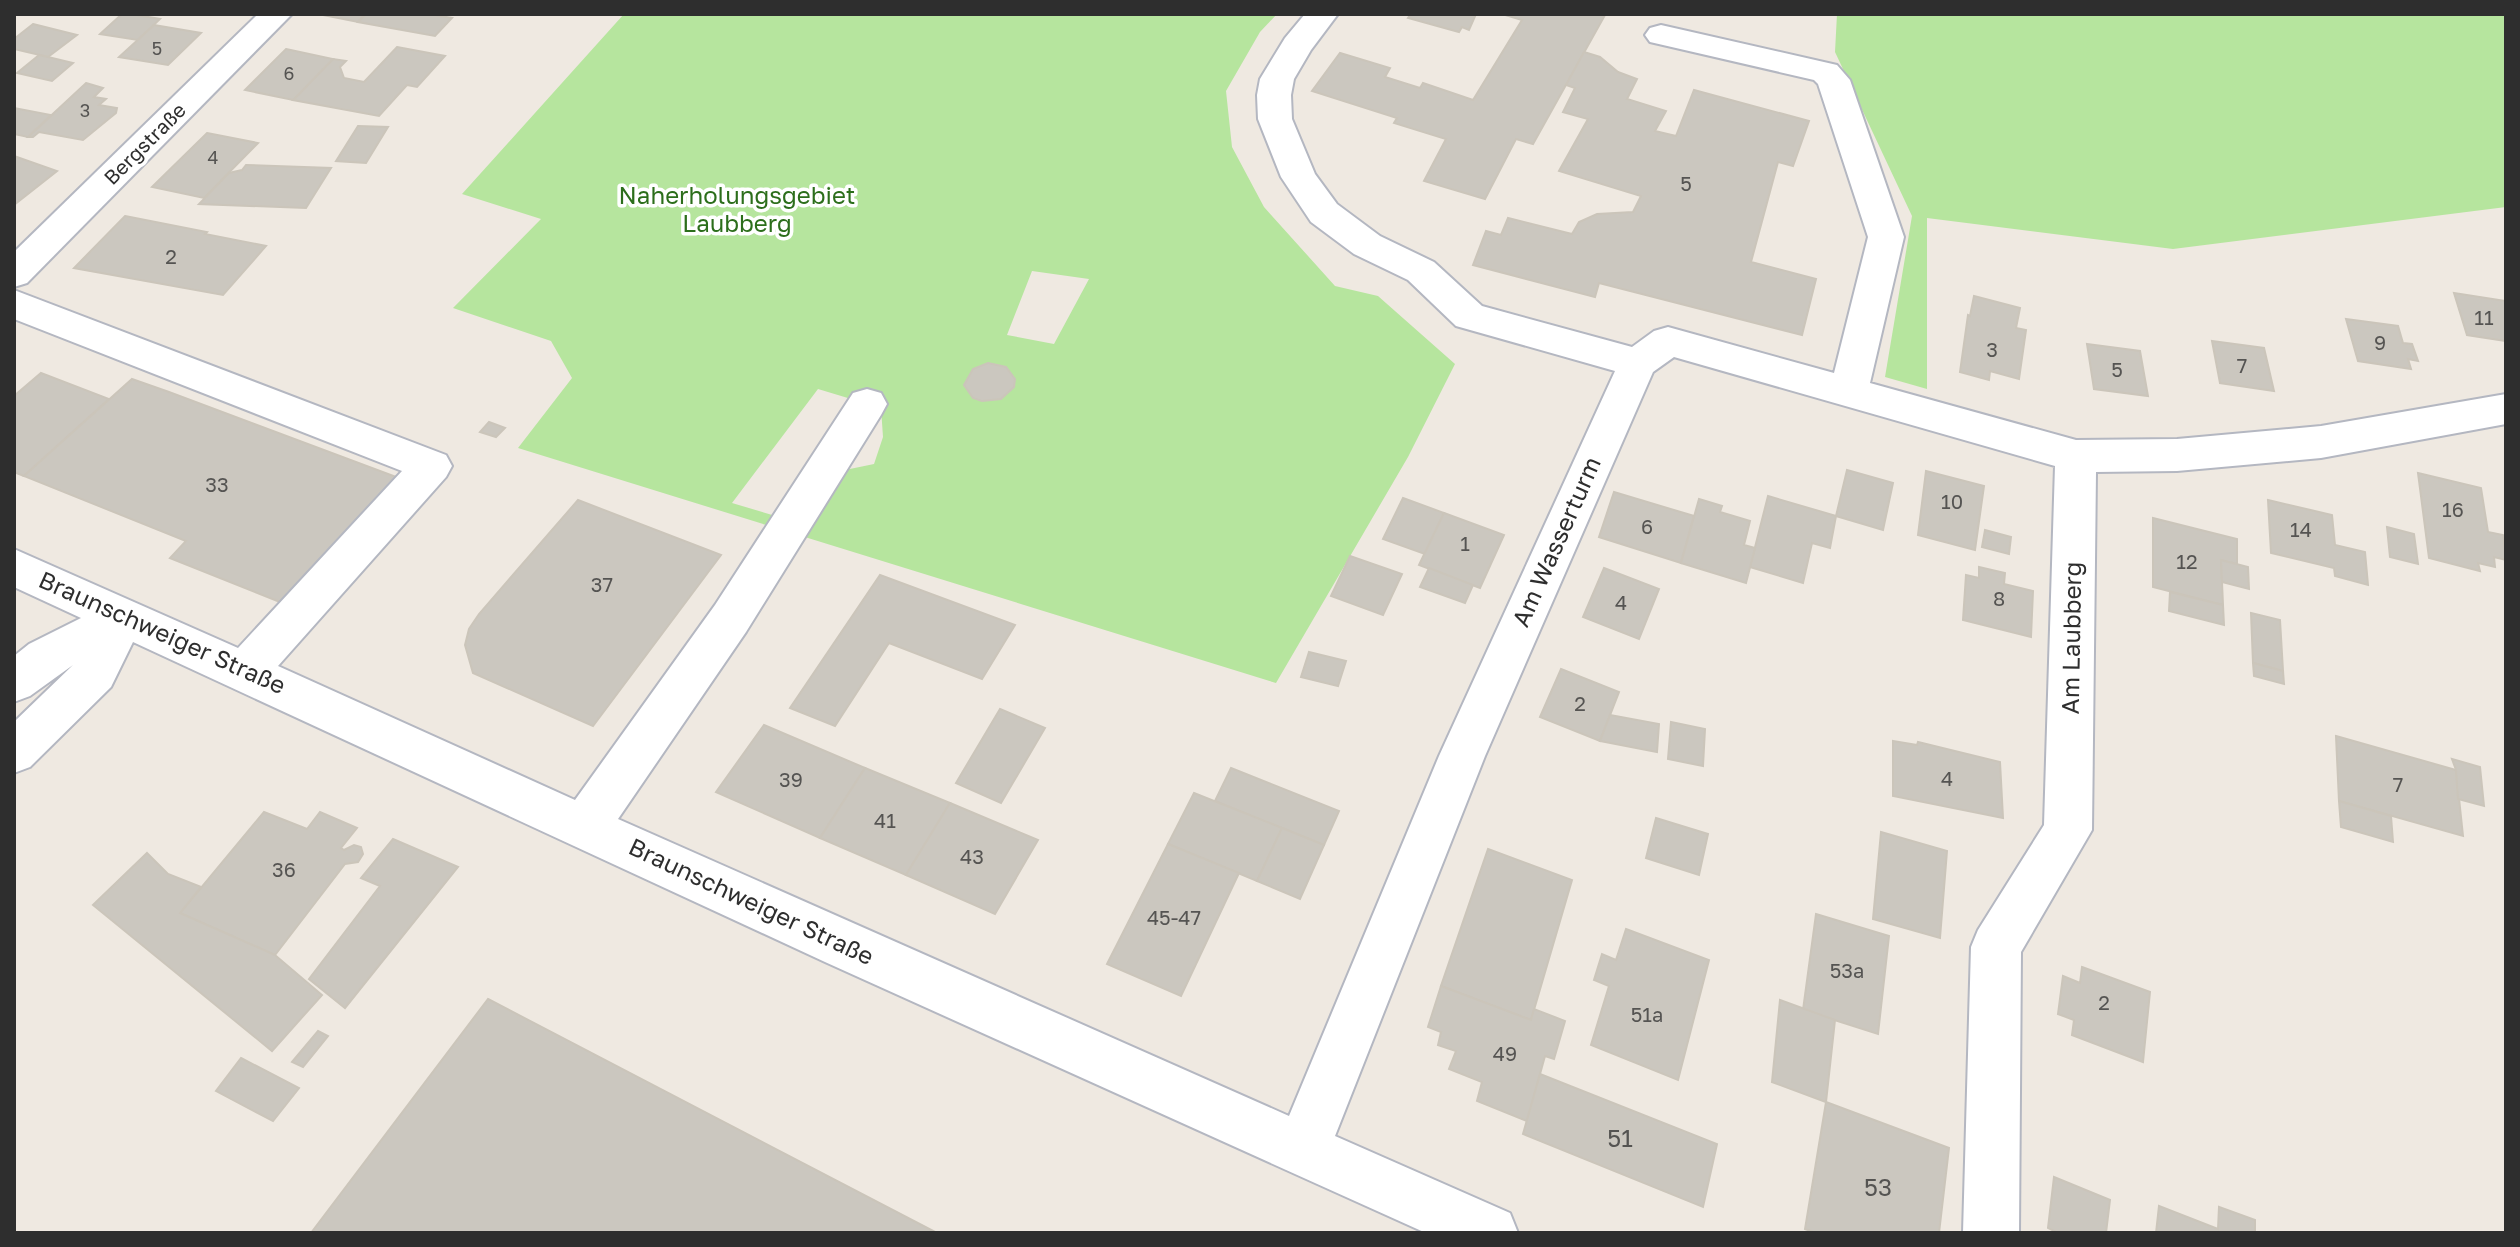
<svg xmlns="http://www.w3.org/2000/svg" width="2520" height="1247" font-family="'Golos Text',sans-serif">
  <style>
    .green { fill: #b6e59e; fill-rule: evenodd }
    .building { fill: #cbc7bf; stroke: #cbc5ba; stroke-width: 2 }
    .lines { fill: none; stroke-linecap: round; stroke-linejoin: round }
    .minor-casing { stroke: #b4b7c1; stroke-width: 4 }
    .minor { fill: #fff; fill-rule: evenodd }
    .labels { text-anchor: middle; stroke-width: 7; stroke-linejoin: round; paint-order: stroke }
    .far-number-label { font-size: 18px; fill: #555452 }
    .far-street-label { font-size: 20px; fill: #2e2e2e; stroke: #fff }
    .number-label { font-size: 20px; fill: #555452 }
    .park-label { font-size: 24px; fill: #2c6e1b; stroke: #fff }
    .street-label { font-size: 24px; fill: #2e2e2e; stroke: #fff }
    .near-number-label { font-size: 24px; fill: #555452 }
  </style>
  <rect width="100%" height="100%" fill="#efe9e1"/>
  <g class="green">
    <path d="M624,14H1277L1260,32L1226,91L1232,147L1264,207L1335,286L1378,296L1455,364L1408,457L1276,683L518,448L572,378L551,341L453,308L541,219L462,194ZM1032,271L1089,279L1054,344L1007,335ZM818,389L881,408L883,437L874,464L845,470L813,527L732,503Z"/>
    <polygon points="1837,14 2506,14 2506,207 2173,249 1927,218 1927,389 1885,377 1912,216 1835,52"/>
  </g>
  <g class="building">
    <polygon points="122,14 131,14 160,19 138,40 100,34"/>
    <polygon points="318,14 366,14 358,22"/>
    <polygon points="366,14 429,14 452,18 435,36 358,22"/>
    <polygon points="1411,14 1476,14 1469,30 1462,27 1459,32 1408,18"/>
    <polygon points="1502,14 1605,15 1533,144 1516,139 1485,199 1424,181 1446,139 1394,123 1397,118 1312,91 1340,53 1390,68 1385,77 1420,88 1423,83 1473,100 1522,20"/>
    <polygon points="33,24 77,35 48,57 14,49 14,39"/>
    <polygon points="154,25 201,33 168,65 119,57"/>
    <polygon points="397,47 445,56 417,87 407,85 379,116 293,100 333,59 346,61 340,67 344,78 364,82"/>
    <polygon points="286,49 333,59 293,100 245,90"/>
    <polygon points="1584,52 1600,57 1618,72 1637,79 1627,99 1666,111 1655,131 1676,136 1694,90 1809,121 1793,166 1778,162 1751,262 1816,279 1802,335 1599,283 1595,297 1473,265 1486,231 1501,235 1508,218 1572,234 1579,222 1597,214 1633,212 1641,196 1559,171 1588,119 1563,112 1575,88 1566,85"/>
    <polygon points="39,55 48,57 73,63 52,81 17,73"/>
    <polygon points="86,83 103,88 94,97 106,99 99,105 117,108 116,113 83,140 39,132 33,137 28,137"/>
    <polygon points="14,108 51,115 28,137 14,134"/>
    <polygon points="358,126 388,127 366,163 336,161"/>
    <polygon points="207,133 258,143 204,198 152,187"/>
    <polygon points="14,156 57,171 14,205"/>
    <polygon points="246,165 331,168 306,208 199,204 229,173 242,170"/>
    <polygon points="125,216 207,232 205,234 266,246 223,295 74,268"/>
    <polygon points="2454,293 2506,301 2506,341 2467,335"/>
    <polygon points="1974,296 2020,308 2016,328 2026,330 2019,379 1990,371 1989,380 1960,372 1968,315 1970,316"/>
    <polygon points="2346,319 2398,326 2403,343 2412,344 2418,361 2408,359 2411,369 2358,361"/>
    <polygon points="2212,341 2264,348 2274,391 2220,383"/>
    <polygon points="2087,344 2140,351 2148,396 2094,389"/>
    <polygon points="988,363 1006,367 1015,379 1014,387 1001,399 982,401 973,398 964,385 973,369"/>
    <polygon points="41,373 109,399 24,476 14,472 14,396"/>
    <polygon points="132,379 169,392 396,477 280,602 170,558 186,541 24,476"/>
    <polygon points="489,422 505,428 496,437 480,432"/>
    <polygon points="1847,470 1893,483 1883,530 1836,516"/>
    <polygon points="1926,471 1984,486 1975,550 1918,535"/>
    <polygon points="2418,473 2481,488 2488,532 2503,535 2506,560 2494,557 2495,567 2478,563 2480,571 2429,558"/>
    <polygon points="1614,492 1694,516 1681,563 1599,537"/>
    <polygon points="1768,496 1836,516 1830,548 1812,543 1803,583 1750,567"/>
    <polygon points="1403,498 1444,513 1425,554 1383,539"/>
    <polygon points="1699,499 1722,506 1720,512 1750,521 1744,545 1755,548 1746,583 1681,563"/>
    <polygon points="578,500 721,555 593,726 473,673 465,645 469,629 479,614"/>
    <polygon points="2268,500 2332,515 2335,545 2365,552 2368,585 2335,576 2334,568 2271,553"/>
    <polygon points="1444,513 1504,535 1480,588 1419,565"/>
    <polygon points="2153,518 2237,539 2237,564 2221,560 2223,605 2153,587"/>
    <polygon points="2387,527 2414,534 2418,564 2390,557"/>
    <polygon points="1985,530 2011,537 2009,554 1982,547"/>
    <polygon points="1350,556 1402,574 1383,615 1331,596"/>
    <polygon points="2221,560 2248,567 2249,589 2222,582"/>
    <polygon points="1979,567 2005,573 2004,584 2033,591 2031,637 1963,620 1966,575 1979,578"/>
    <polygon points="1429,568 1473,585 1465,603 1420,587"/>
    <polygon points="1604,568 1659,589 1639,639 1583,617"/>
    <polygon points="880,575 1015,625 982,679 889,643 835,726 790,708"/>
    <polygon points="2170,592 2223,605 2224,625 2169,611"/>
    <polygon points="2251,613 2280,620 2283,671 2253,663"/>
    <polygon points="1309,652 1346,661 1338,686 1301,677"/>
    <polygon points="2253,663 2283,671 2284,684 2254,676"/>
    <polygon points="1561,669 1619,692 1600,741 1540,717"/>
    <polygon points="1000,709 1045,728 1001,803 956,783"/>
    <polygon points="1610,715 1659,724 1657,752 1600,741"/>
    <polygon points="1671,722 1705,729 1703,766 1668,759"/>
    <polygon points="764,725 865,768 820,838 716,792"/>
    <polygon points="2336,736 2456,770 2463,836 2339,801"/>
    <polygon points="1893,741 1917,745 1918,742 2000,762 2003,818 1893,796"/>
    <polygon points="2452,759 2480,767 2484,806 2458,799 2456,770"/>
    <polygon points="865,768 950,803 906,875 820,838"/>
    <polygon points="1231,768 1339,811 1324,845 1215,801"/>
    <polygon points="1194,793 1282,828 1257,881 1168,844"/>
    <polygon points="2339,801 2391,816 2393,842 2341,827"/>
    <polygon points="950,803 1038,840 995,914 906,875"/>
    <polygon points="264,812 307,829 320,812 357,828 341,848 344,850 354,845 361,847 363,854 358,862 345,864 275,955 180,913"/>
    <polygon points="1656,818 1708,834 1699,875 1646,858"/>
    <polygon points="1282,828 1324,845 1300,899 1257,881"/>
    <polygon points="1881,832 1947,851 1940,938 1873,919"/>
    <polygon points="393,839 458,867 345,1008 309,979 380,886 361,878"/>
    <polygon points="1168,844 1239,873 1181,996 1107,964"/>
    <polygon points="1488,849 1572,880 1531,1020 1441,986"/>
    <polygon points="147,853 168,874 201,887 180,913 275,955 322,995 272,1051 93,905"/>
    <polygon points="1816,914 1889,936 1878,1034 1803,1010"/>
    <polygon points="1626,929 1709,960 1678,1080 1591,1045 1609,986 1594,980 1602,954 1616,960"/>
    <polygon points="2082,967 2150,992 2143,1062 2072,1035 2074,1020 2058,1014 2063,976 2080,983"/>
    <polygon points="1441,986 1531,1020 1534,1009 1565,1021 1554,1059 1545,1056 1527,1121 1477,1101 1482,1082 1449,1069 1456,1051 1438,1045 1441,1032 1428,1027"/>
    <polygon points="488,999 937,1233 311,1233"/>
    <polygon points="1780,1000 1835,1020 1826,1102 1772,1082"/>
    <polygon points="318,1031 328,1036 303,1067 292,1062"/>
    <polygon points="241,1058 299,1088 273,1121 216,1091"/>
    <polygon points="1540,1074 1717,1144 1703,1207 1523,1134"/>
    <polygon points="1826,1102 1949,1148 1939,1233 1816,1233 1805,1229"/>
    <polygon points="2054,1177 2110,1200 2106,1233 2058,1233 2048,1228"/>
    <polygon points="2159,1206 2218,1229 2219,1207 2255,1220 2255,1233 2156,1233"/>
  </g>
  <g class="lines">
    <g class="minor-casing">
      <g id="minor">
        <polygon points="258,14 292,14 27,283 14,287 14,252"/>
        <polygon points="1305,14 1338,14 1311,50 1294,79 1291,95 1292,119 1315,174 1337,204 1380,236 1434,262 1482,306 1632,347 1654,331 1668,327 1834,373 1868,237 1818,84 1814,80 1650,42 1645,35 1650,28 1661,25 1837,65 1850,80 1904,237 1870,383 2076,440 2177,439 2321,426 2506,394 2506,424 2321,458 2177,471 2096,472 2092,830 2021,952 2019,1233 1963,1233 1971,947 1978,930 2044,825 2055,466 1674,357 1653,372 1485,756 1335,1136 1510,1213 1518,1233 1426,1233 825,962 133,642 111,687 30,767 14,773 14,722 73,665 30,696 14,702 14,656 29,644 81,618 14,587 14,549 238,648 402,471 14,319 14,290 446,455 452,466 446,477 278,666 575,800 715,605 853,393 867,389 881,393 887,404 881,415 746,632 618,819 1289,1116 1439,756 1615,371 1456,326 1408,280 1354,254 1311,222 1281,177 1258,119 1257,95 1260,79 1285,38"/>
      </g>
    </g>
    <use href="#minor" class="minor"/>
  </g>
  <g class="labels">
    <g class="far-number-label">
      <text x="157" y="55">5</text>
      <text x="289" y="80">6</text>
      <text x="85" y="117">3</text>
      <text x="213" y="164">4</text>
    </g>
    <g class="far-street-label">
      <text transform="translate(145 144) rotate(-45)" y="7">Bergstraße</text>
    </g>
    <g class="number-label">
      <text x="1686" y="191">5</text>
      <text x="171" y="264">2</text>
      <text x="2484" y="325">11</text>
      <text x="2380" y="350">9</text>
      <text x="1992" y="357">3</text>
      <text x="2242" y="373">7</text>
      <text x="2117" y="377">5</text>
      <text x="217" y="492">33</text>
      <text x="1952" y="509">10</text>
      <text x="2453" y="517">16</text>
      <text x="1647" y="534">6</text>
      <text x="2301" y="537">14</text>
      <text x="1465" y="551">1</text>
      <text x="2187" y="569">12</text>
      <text x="602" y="592">37</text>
      <text x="1999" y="606">8</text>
      <text x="1621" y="610">4</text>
      <text x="1580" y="711">2</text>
      <text x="1947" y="786">4</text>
      <text x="791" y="787">39</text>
      <text x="2398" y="792">7</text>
      <text x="885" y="828">41</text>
      <text x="972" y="864">43</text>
      <text x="284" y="877">36</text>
      <text x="1174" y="925">45-47</text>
      <text x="1847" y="978">53a</text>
      <text x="2104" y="1010">2</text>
      <text x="1647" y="1022">51a</text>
      <text x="1505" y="1061">49</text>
    </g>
    <g class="park-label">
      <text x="737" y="204">Naherholungsgebiet<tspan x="737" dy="28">Laubberg</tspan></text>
    </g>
    <g class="street-label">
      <text transform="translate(1557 542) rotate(-66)" y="8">Am Wasserturm</text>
      <text transform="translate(162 633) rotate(24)" y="8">Braunschweiger Straße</text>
      <text transform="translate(2072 638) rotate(-89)" y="8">Am Laubberg</text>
      <text transform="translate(751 902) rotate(25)" y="8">Braunschweiger Straße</text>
    </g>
    <g class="near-number-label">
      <text x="1620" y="1147">51</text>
      <text x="1878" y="1196">53</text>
    </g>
  </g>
  <rect width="2520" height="1247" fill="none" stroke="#2e2e2e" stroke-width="32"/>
</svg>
